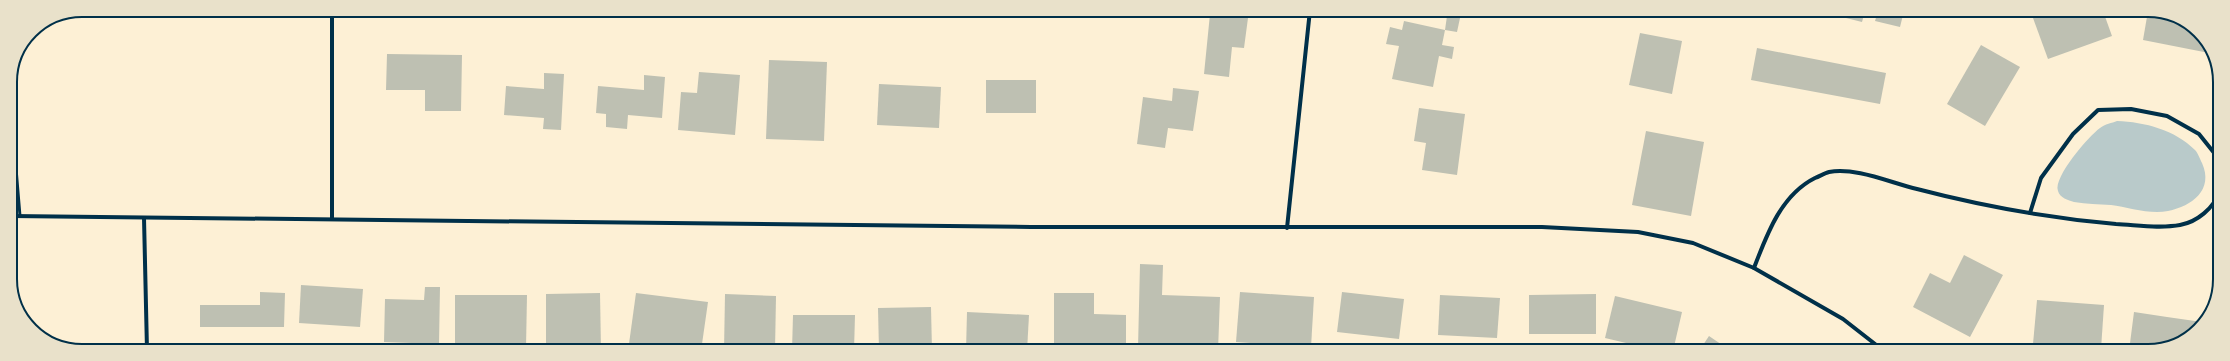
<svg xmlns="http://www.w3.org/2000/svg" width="2230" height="361" font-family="'Archivo Narrow',sans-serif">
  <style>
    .green { fill: #b9caca }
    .building { fill: #bec0b2 }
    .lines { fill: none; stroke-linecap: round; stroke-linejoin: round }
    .service { stroke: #003049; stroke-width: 3 }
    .minor { stroke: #003049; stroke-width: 4 }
    .rim { fill: none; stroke: #003049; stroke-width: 2 }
  </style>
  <rect width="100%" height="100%" fill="#fdf0d5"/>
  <path class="green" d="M2117,121C2145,122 2175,130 2195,150C2198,153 2200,159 2202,163C2214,190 2192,206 2168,211C2150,215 2128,207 2111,205C2098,204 2087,204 2074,202C2068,200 2060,198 2058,191C2053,177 2089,136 2100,128C2105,124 2112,123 2117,121Z"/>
  <g class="building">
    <polygon points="82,10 109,10 108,18 76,15 77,11"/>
    <polygon points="240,10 284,10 284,16 239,14"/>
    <polygon points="1814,10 1865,11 1862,22"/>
    <polygon points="1878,11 1904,11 1900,27 1875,21"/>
    <polygon points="2052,11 2103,11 2112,36 2048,59 2033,18"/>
    <polygon points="2148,11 2157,11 2196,28 2209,53 2143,40"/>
    <polygon points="1210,14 1248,18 1244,48 1232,47 1229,77 1204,74"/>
    <polygon points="1447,16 1460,18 1457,32 1445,30"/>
    <polygon points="1404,21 1445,30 1442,45 1454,47 1452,59 1439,56 1433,87 1392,79 1399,46 1386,44 1390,27 1402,30"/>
    <polygon points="1640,33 1682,41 1672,94 1629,85"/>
    <polygon points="1981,45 2020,67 1985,126 1947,104"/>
    <polygon points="1757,48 1886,73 1880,104 1751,80"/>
    <polygon points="387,54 462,55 461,111 425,111 425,90 386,90"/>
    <polygon points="769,60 827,62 824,141 766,139"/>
    <polygon points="699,72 740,75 735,135 678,130 681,92 697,93"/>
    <polygon points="544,73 564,74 561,130 543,129 544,118 504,115 506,86 544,89"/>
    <polygon points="644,75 665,77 662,118 628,115 627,129 606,127 606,114 596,113 598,86 644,90"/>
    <rect x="986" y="80" width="50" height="33"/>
    <polygon points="879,84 941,87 939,128 877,125"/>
    <polygon points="1173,88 1199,91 1193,131 1168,128 1165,148 1137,144 1143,97 1172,101"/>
    <polygon points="1419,108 1465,114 1457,175 1422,170 1426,143 1414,141"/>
    <polygon points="1646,131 1704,142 1691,216 1632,205"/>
    <polygon points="1964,255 2003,275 1970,337 1913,307 1930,273 1950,283"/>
    <polygon points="1140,264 1163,265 1162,295 1220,297 1218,351 1138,348"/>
    <polygon points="301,285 363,289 360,327 299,323"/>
    <polygon points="425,287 440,287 439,344 384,342 385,299 424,300"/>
    <polygon points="260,292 285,293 284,327 200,327 200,305 260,305"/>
    <polygon points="1240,292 1314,297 1311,347 1236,342"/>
    <polygon points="1342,292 1404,299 1399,339 1337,332"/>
    <polygon points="600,293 601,351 546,351 546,294"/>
    <polygon points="636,293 708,302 701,351 628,351"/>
    <polygon points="1054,293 1094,293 1094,314 1126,315 1126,351 1054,351"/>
    <polygon points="725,294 776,296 775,351 724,351"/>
    <polygon points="1596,294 1596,334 1529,334 1529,295"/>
    <polygon points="455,295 527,295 526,348 455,347"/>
    <polygon points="1440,295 1500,298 1497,338 1438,335"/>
    <polygon points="1615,296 1682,312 1673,351 1660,351 1605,338"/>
    <polygon points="2037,300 2104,305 2101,349 2033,344"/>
    <polygon points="931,307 932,351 879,351 878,308"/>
    <polygon points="967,312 1029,315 1027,351 966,351"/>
    <polygon points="2134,312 2167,317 2202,322 2196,333 2148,351 2129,351"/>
    <polygon points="793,315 855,315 854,351 792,351"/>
    <polygon points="1709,336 1731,351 1699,351"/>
  </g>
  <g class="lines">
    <polyline class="service" points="10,96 20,216"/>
    <g class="minor">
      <polyline points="2030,213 2041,178 2073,134 2098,110 2131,109 2167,116 2199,134 2219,159"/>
      <polyline points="11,216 1031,227 1542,227 1638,232 1693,243 1754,268 1843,319 1884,351"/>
      <polyline points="144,218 147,350"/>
      <polyline points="332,218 332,10"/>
      <polyline points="1287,228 1310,10"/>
      <path d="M1754,268C1767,234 1781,195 1815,178C1820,176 1825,173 1829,172C1856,167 1891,183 1917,189C1982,206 2049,218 2116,224C2137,225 2159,229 2180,225C2197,222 2214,208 2219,192"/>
    </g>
  </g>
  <path d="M0 0H2230V361H0ZM82 17H2148A65 65 0 0 1 2213 82V279A65 65 0 0 1 2148 344H82A65 65 0 0 1 17 279V82A65 65 0 0 1 82 17Z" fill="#e9e1ca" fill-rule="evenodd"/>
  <path class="rim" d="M82 17H2148A65 65 0 0 1 2213 82V279A65 65 0 0 1 2148 344H82A65 65 0 0 1 17 279V82A65 65 0 0 1 82 17Z"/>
</svg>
